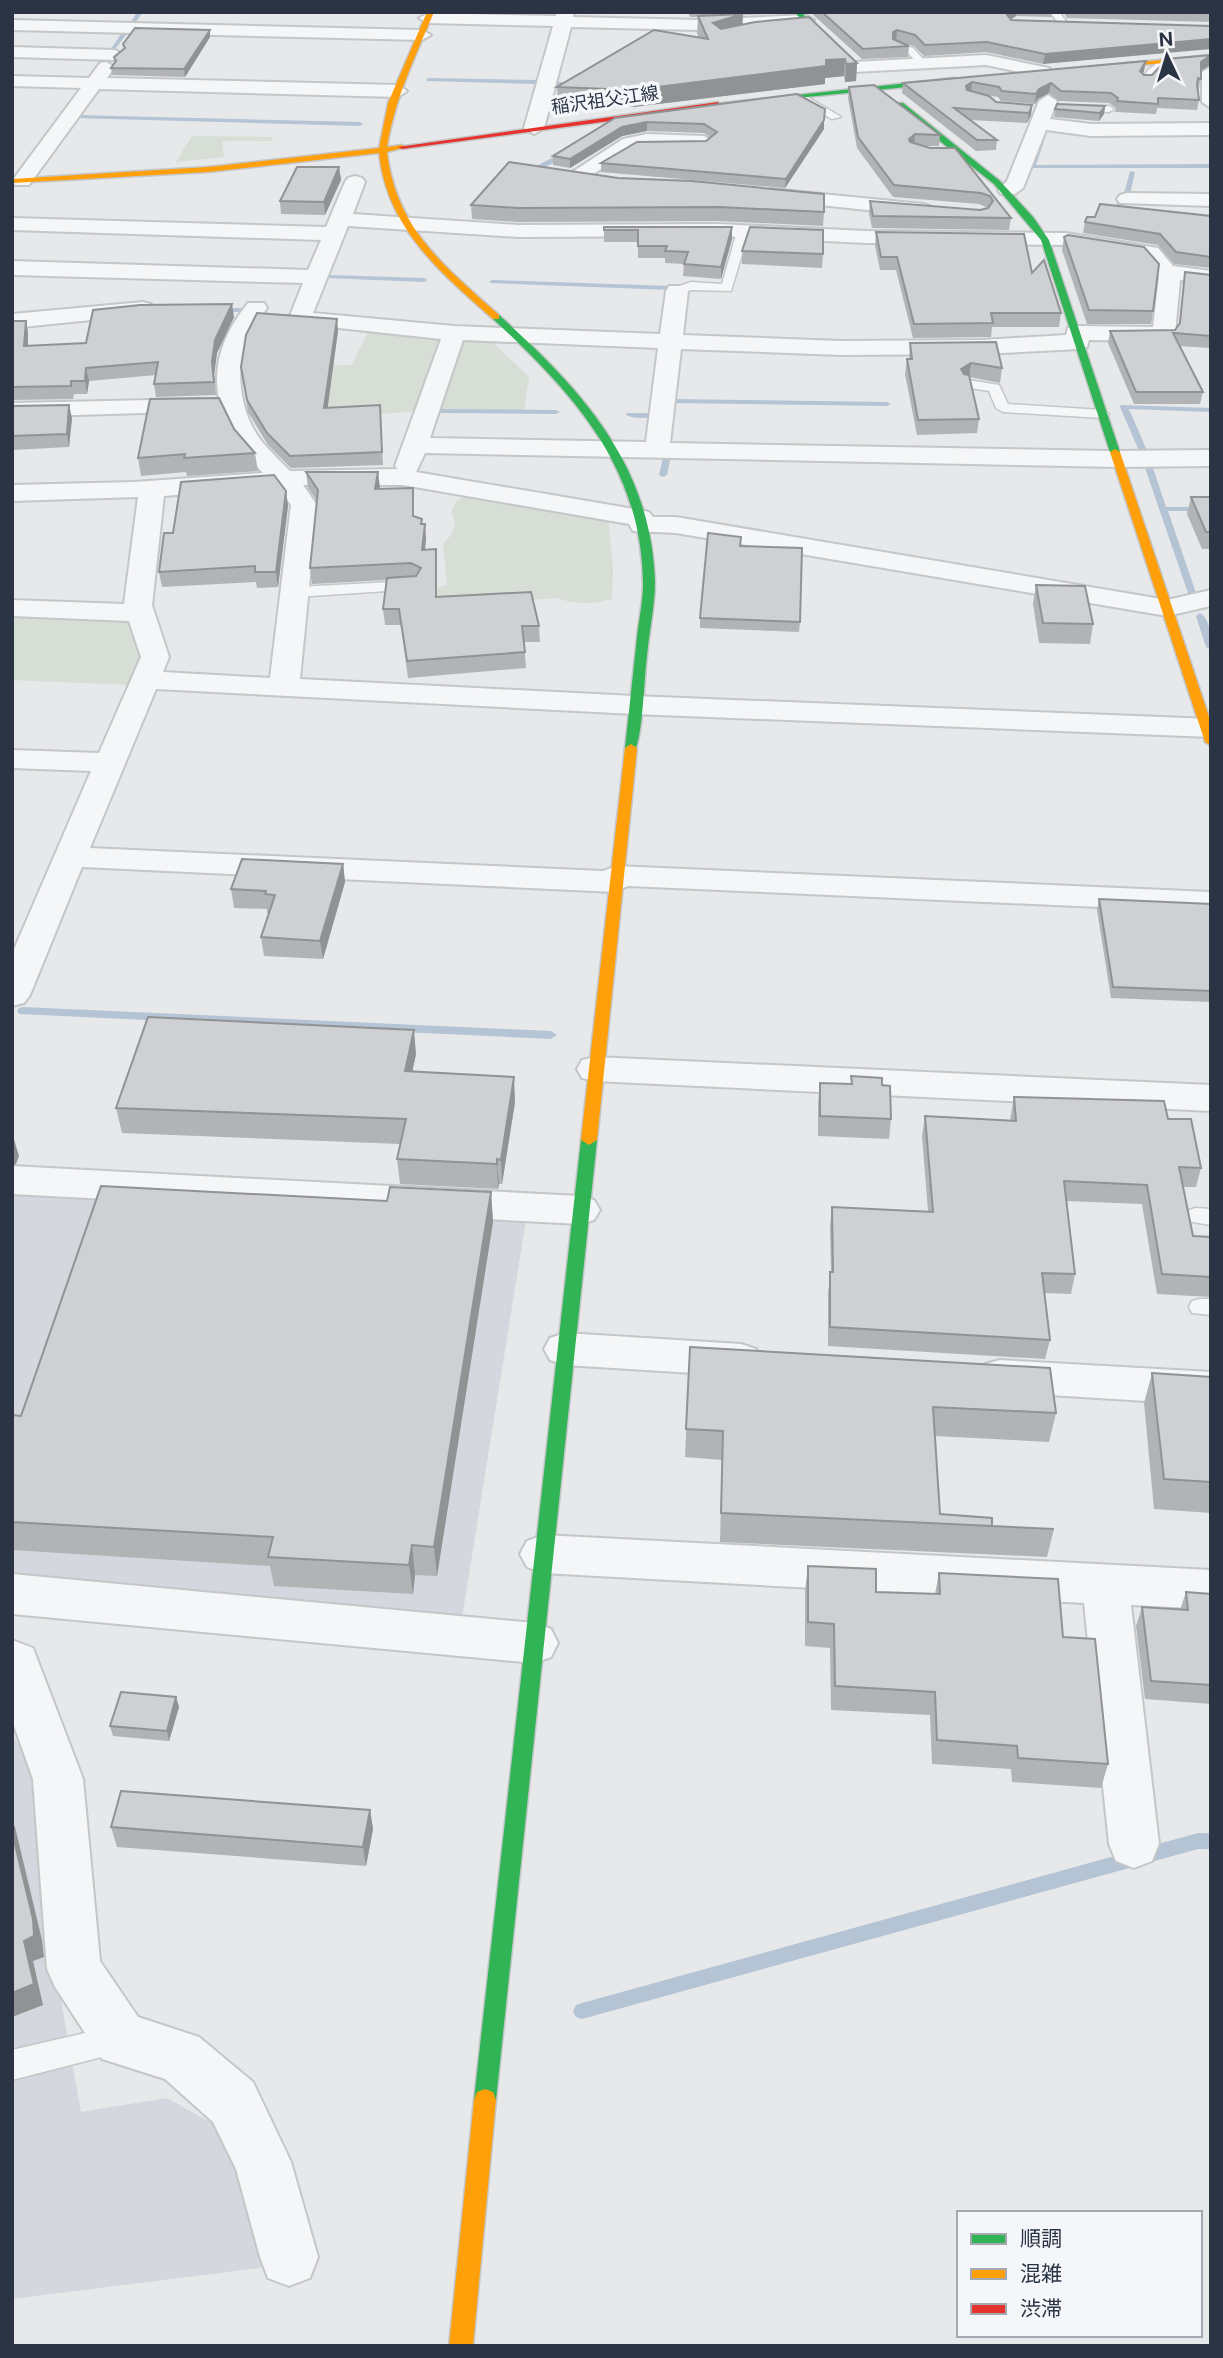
<svg xmlns="http://www.w3.org/2000/svg" width="1223" height="2358" font-family="'Public Sans','Noto Sans JP',sans-serif">
  <style>
    .built { fill: #d4d7dd }
    .green { fill: #d6ded6 }
    .lines { fill: none; stroke-linecap: round; stroke-linejoin: round }
    .stream { fill: #b4c4d5; fill-rule: evenodd }
    .lane-casing { stroke: #c4c6c8; stroke-width: 3 }
    .street-casing { stroke: #c4c6c8; stroke-width: 4 }
    .fast-casing { stroke: #c4c6c8; stroke-width: 3 }
    .slow-casing { stroke: #c4c6c8; stroke-width: 3 }
    .jam-casing { stroke: #c4c6c8; stroke-width: 3 }
    .lane { fill: #f5f6f7; fill-rule: evenodd }
    .street { fill: #f5f6f7; fill-rule: evenodd }
    .fast { fill: #30b455; fill-rule: evenodd }
    .slow { fill: #ff9f0a; fill-rule: evenodd }
    .jam { fill: #e5322d; fill-rule: evenodd }
    .wall { fill: #b1b3b5 }
    .shaded-wall { fill: #909294 }
    .building { fill: #ced0d3; stroke: #909294; stroke-width: 2 }
    .labels { text-anchor: middle; stroke-width: 7; stroke-linejoin: round; paint-order: stroke }
    .far-street-label { font-size: 18px; fill: #2b3445; stroke: #f4f6f9 }
  </style>
  <rect width="100%" height="100%" fill="#e6e8ea"/>
  <g class="built">
    <polygon points="12,1190 526,1220 461,1624 12,1585"/>
    <polygon points="12,1734 36,1774 38,1871 81,2112 167,2098 210,2122 229,2143 267,2267 12,2299"/>
  </g>
  <g class="green">
    <polygon points="192,136 273,137 272,141 222,141 224,157 176,162"/>
    <polygon points="369,330 443,339 420,411 300,420 308,366 352,365"/>
    <polygon points="460,336 486,336 529,377 524,411 435,409"/>
    <path d="M465,495L608,518L613,567L612,599C593,604 577,605 557,598L434,607L433,589L447,585L443,544C453,533 459,527 451,512L456,502Z"/>
    <polygon points="12,611 125,616 142,660 132,685 12,680"/>
  </g>
  <g class="lines">
    <g class="stream">
      <polygon points="137,12 143,12 132,27 128,27"/>
      <polygon points="124,30 129,31 112,53 108,53"/>
      <polygon points="428,78 536,80 539,82 536,84 426,81"/>
      <polygon points="552,81 581,84 584,86 581,88 550,84"/>
      <polygon points="77,115 360,122 363,124 360,126 75,118"/>
      <polygon points="1043,133 1046,135 1036,165 1211,164 1211,168 1031,168 1040,135"/>
      <path d="M563,152L568,153C555,162 537,175 522,171L533,168Z"/>
      <polygon points="1130,171 1135,172 1131,190 1120,206 1133,209 1130,211 1114,209 1125,190"/>
      <polygon points="329,275 424,278 427,280 424,282 327,278 326,277"/>
      <polygon points="492,280 671,286 675,288 671,290 490,283 489,282"/>
      <polygon points="216,308 244,308 248,310 244,312 213,312 213,308"/>
      <polygon points="670,399 887,402 891,404 887,406 673,403 670,403"/>
      <polygon points="1121,405 1211,408 1211,412 1129,409 1148,453 1144,455 1140,453 1120,407"/>
      <polygon points="436,409 556,410 560,412 556,414 439,413 435,411"/>
      <path d="M627,413H652L656,415C649,419 633,419 626,415Z"/>
      <polygon points="664,453 671,455 667,475 663,477 659,475"/>
      <polygon points="1144,460 1151,462 1166,507 1211,507 1211,511 1168,511 1196,593 1195,595 1188,593 1143,462"/>
      <path d="M1200,613C1211,620 1211,637 1211,650L1206,647L1196,616Z"/>
      <polygon points="23,1007 551,1031 557,1035 551,1039 19,1014 17,1011 19,1008"/>
      <polygon points="1198,1833 1211,1833 1211,1849 1198,1849 582,2019 576,2017 573,2011 576,2005 582,2003"/>
    </g>
    <g class="lane-casing">
      <g id="lane">
        <polygon points="1050,12 1059,12 1069,25 1067,27 1061,27"/>
        <polygon points="897,43 913,48 925,61 925,65 919,65 907,52 894,48 894,44"/>
        <polygon points="1163,59 1171,61 1155,74 1150,82 1142,82 1141,80 1148,70"/>
        <polygon points="798,96 806,96 841,117 832,119 798,100"/>
        <polygon points="1072,106 1109,106 1114,109 1109,112 1076,111 1072,110"/>
        <polygon points="743,228 749,231 731,291 692,290 673,294 673,288 691,282 722,284 737,231"/>
        <polygon points="969,380 999,385 1008,404 1102,410 1109,414 1102,418 1003,412 996,408 989,391 964,387 962,384"/>
        <polygon points="412,581 417,583 420,586 417,589 296,597 288,592 296,587"/>
        <polygon points="1195,1208 1211,1209 1211,1225 1187,1221 1184,1216 1187,1211"/>
        <polygon points="1200,1299 1211,1299 1211,1315 1192,1313 1189,1307 1192,1301"/>
        <polygon points="119,2025 129,2030 134,2040 129,2050 12,2080 12,2050"/>
      </g>
    </g>
    <g class="street-casing">
      <g id="street">
        <polygon points="557,12 574,12 573,17 699,20 805,15 814,20 805,25 699,30 571,27 544,128 534,134 524,128 553,26 428,23 419,18 428,13 556,16"/>
        <polygon points="12,20 422,30 431,35 422,40 12,30"/>
        <polygon points="12,47 115,50 124,55 115,60 12,57"/>
        <polygon points="986,55 1049,68 1052,72 1043,77 986,65 854,72 845,67 854,62"/>
        <polygon points="106,62 115,67 107,78 398,85 407,91 398,97 99,89 29,185 15,185 12,181 81,88 12,86 12,76 89,78 100,63"/>
        <polygon points="1211,67 1211,108 1202,102 1202,72"/>
        <polygon points="1048,95 1057,101 1050,119 1091,124 1211,123 1211,135 1091,136 1046,130 1023,188 1015,194 1001,194 998,190 1007,181 1039,101"/>
        <polygon points="647,134 704,136 714,142 704,148 636,148 580,182 566,182 563,178 623,139"/>
        <path d="M355,176L362,178L365,182L353,214L518,225L718,224L866,231L1066,233L1158,248L1173,266L1211,271V285L1180,280L1175,334L1172,339L1164,341L1089,340L1087,347L1079,349L982,354L841,355L681,349L670,443L1110,451L1211,450V466L1118,467L425,453L416,472L640,510L649,512L653,517H676L1167,600L1211,590V606L1167,616L676,533L633,531L629,524L403,485H303L317,505L300,679L634,696L1211,719V737L634,714L156,689L90,848L603,871L616,866L1211,892V912L628,886L615,892L82,867L30,995L24,1003L12,1006V954L91,771L12,768V750L99,753L141,657L129,621L12,616V600L124,604L138,497L12,501V485L134,482L263,473C211,420 199,363 248,303H264L267,308C261,317 253,325 249,335C233,369 240,415 263,443C272,453 281,462 290,471L398,469L395,466L441,339L292,323L289,318L303,283L12,275V261L308,270L321,240L12,230V218L326,227L345,182L348,178ZM348,226L518,237L718,236L866,243L1066,245L1143,258L1159,276L1153,327L1076,326L1068,328L1066,335L982,340L841,341L683,335L688,291L685,286H669L666,291L660,334L454,326L313,313ZM463,340L658,348L646,442L430,438ZM277,487L291,505L270,678L163,672L169,657L152,605L164,496Z"/>
        <polygon points="771,189 923,204 930,206 933,210 930,214 923,216 764,199 761,195 764,191"/>
        <polygon points="1127,193 1211,194 1211,206 1120,203 1117,199 1120,195"/>
        <polygon points="143,302 151,304 154,309 151,314 12,328 12,314"/>
        <polygon points="199,399 208,401 211,406 208,411 12,417 12,403"/>
        <polygon points="595,1057 1211,1085 1211,1111 595,1081 582,1078 577,1069 582,1060"/>
        <polygon points="12,1166 580,1196 594,1200 600,1210 594,1220 580,1224 12,1194"/>
        <polygon points="565,1333 741,1344 756,1349 762,1360 756,1371 741,1376 565,1365 550,1360 544,1349 550,1338"/>
        <polygon points="1000,1360 1211,1372 1211,1405 1000,1392 985,1388 979,1376 985,1364"/>
        <polygon points="543,1535 1211,1570 1211,1609 1131,1605 1159,1844 1152,1861 1134,1868 1116,1861 1109,1844 1084,1603 543,1573 527,1567 520,1554 527,1541"/>
        <polygon points="12,1574 534,1623 551,1629 558,1643 551,1657 534,1663 12,1614"/>
        <polygon points="12,1640 33,1648 83,1779 100,1961 138,2017 199,2037 253,2082 291,2162 318,2257 310,2278 289,2286 268,2278 260,2257 236,2169 213,2122 165,2079 102,2059 55,1987 47,1969 33,1779 12,1720"/>
      </g>
    </g>
    <g class="fast-casing">
      <g id="fast">
        <polygon points="794,12 801,12 844,52 844,56 838,56"/>
        <polygon points="954,78 957,82 718,106 714,104"/>
        <polygon points="897,103 903,103 1000,181 1033,217 1049,240 1120,452 1119,454 1110,452 1041,240 994,184 897,107"/>
        <path d="M493,315H499C582,390 651,464 655,582C655,606 649,632 647,656C644,679 643,733 635,751H627L625,748C629,711 633,674 637,637C639,619 643,601 643,584C642,467 573,393 493,319Z"/>
        <polygon points="589,1135 597,1140 496,2100 493,2108 485,2111 477,2108 474,2100 581,1140"/>
      </g>
    </g>
    <g class="slow-casing">
      <g id="slow">
        <path d="M427,12H434C415,57 395,98 387,147L402,145L406,147L387,152C396,229 445,267 499,315V319H493C439,271 387,228 379,153L208,172L12,183V179L208,167L379,148L388,103Z"/>
        <polygon points="1211,55 1211,59 1094,69 1090,67"/>
        <polygon points="1115,449 1120,452 1211,723 1211,746 1205,742 1110,452"/>
        <polygon points="631,744 637,748 597,1140 589,1145 581,1140 625,748"/>
        <polygon points="485,2089 493,2092 496,2100 473,2346 449,2346 474,2100 477,2092"/>
      </g>
    </g>
    <g class="jam-casing">
      <polygon id="jam" points="718,102 721,106 402,149 398,147"/>
    </g>
    <use href="#lane" class="lane"/>
    <use href="#street" class="street"/>
    <use href="#fast" class="fast"/>
    <use href="#slow" class="slow"/>
    <use href="#jam" class="jam"/>
  </g>
  <g class="wall">
    <polygon points="688,12 787,12 787,13 743,15 742,25 857,63 856,81 845,82 844,76 825,78 825,84 633,107 558,105 557,87 699,38 697,33 698,17 690,17"/>
    <polygon points="810,12 1051,12 1051,17 1016,16 1011,20 1211,26 1043,64 986,52 924,56 914,46 896,41 909,46 908,57 862,59"/>
    <polygon points="1063,12 1211,12 1211,22 1067,18"/>
    <polygon points="210,37 185,77 112,75 111,68 115,62 114,57 124,49 123,44"/>
    <polygon points="1211,55 1210,65 1201,71 1199,89 1198,89 1199,100 1197,110 1157,108 1156,114 1115,112 1116,108 1109,103 1059,101 1049,93 1038,99 1035,104 1001,101 998,97 980,94 996,102 1032,105 1031,115 1027,123 970,120 997,140 996,150 976,151 902,93 903,83 1144,71 1143,74 1144,75 1152,75"/>
    <polygon points="849,87 940,135 939,146 922,146 930,148 955,148 1011,218 1009,230 872,228 869,213 870,201 980,210 988,208 979,204 893,197 857,148 848,98"/>
    <polygon points="1105,106 1104,114 1099,121 1054,117 1055,109"/>
    <polygon points="615,118 824,129 785,188 601,172 601,163 706,141 710,137 704,133 647,131 622,136 570,168 553,165 553,156"/>
    <polygon points="509,162 824,212 823,226 718,221 518,222 472,219 471,205"/>
    <polygon points="339,167 341,180 325,215 281,214 280,201"/>
    <polygon points="1211,216 1211,268 1174,264 1158,245 1083,233 1085,222 1095,217"/>
    <polygon points="604,227 732,227 732,239 721,279 683,276 684,264 665,263 665,258 638,258 638,242 604,242"/>
    <polygon points="876,232 1032,273 1061,313 1059,327 992,327 991,337 913,338 896,270 880,270 875,246"/>
    <polygon points="1064,237 1153,311 1151,324 1087,324 1062,250"/>
    <polygon points="742,251 823,254 822,268 742,264"/>
    <polygon points="1185,272 1211,275 1211,348 1179,346 1203,392 1200,404 1134,404 1108,343 1110,331 1175,330 1179,325"/>
    <polygon points="234,317 217,353 214,375 216,395 156,397 154,384 156,375 89,381 87,394 74,394 73,399 12,400 12,321 26,321 28,333 28,346 86,343"/>
    <polygon points="338,331 327,408 380,405 383,465 291,468 268,445 248,412 241,367"/>
    <polygon points="910,343 1002,368 1000,383 969,377 979,419 977,433 917,435 905,374 907,359 909,359"/>
    <polygon points="12,406 72,418 69,447 12,450"/>
    <polygon points="234,429 255,453 258,471 187,476 186,472 141,476 138,458"/>
    <polygon points="306,472 380,488 379,489 413,488 414,517 423,524 426,539 425,550 437,565 437,597 539,626 540,642 524,642 526,668 408,678 401,625 385,625 383,609 386,580 312,584 310,568 317,501 308,488"/>
    <polygon points="286,491 288,506 278,587 257,588 256,582 162,587 159,572 173,533"/>
    <polygon points="1191,497 1211,497 1211,549 1202,549 1187,514"/>
    <polygon points="740,546 800,622 799,632 700,628 700,618"/>
    <polygon points="1036,585 1093,624 1090,644 1039,643 1033,604"/>
    <polygon points="343,864 345,882 323,959 264,956 261,937 269,913 267,913 267,909 234,908 231,889"/>
    <polygon points="1099,899 1211,904 1211,1002 1111,998 1097,910"/>
    <polygon points="416,1054 412,1072 515,1102 502,1184 499,1184 498,1189 400,1184 397,1159 400,1144 122,1133 116,1108"/>
    <polygon points="851,1076 882,1085 891,1119 889,1139 818,1136 818,1103 820,1083 851,1084"/>
    <polygon points="1014,1097 1168,1119 1201,1168 1196,1187 1183,1187 1193,1236 1211,1237 1211,1297 1157,1294 1142,1204 1066,1201 1075,1274 1071,1294 1044,1293 1050,1340 1045,1359 828,1346 828,1292 831,1272 830,1226 832,1207 928,1211 922,1136 925,1116 1010,1120"/>
    <polygon points="491,1192 493,1222 437,1576 415,1575 413,1594 274,1586 270,1566 12,1550 12,1415 21,1416 387,1201"/>
    <polygon points="690,1347 1056,1413 1049,1442 935,1436 940,1514 992,1526 1054,1529 1047,1557 720,1542 722,1460 685,1457"/>
    <polygon points="1152,1373 1211,1377 1211,1513 1154,1509 1144,1403"/>
    <polygon points="808,1566 876,1592 935,1594 939,1573 1063,1637 1108,1764 1101,1788 1012,1782 1011,1769 932,1764 930,1715 831,1710 830,1648 805,1646 805,1590"/>
    <polygon points="1186,1592 1211,1594 1211,1704 1145,1699 1136,1626 1142,1607 1180,1610"/>
    <polygon points="176,1697 179,1707 169,1741 113,1736 110,1726"/>
    <polygon points="370,1810 373,1829 366,1866 117,1847 111,1827"/>
  </g>
  <g class="shaded-wall">
    <polygon points="1007,12 1017,12 1016,16 1004,23 1006,13"/>
    <polygon points="743,14 742,31 713,40 713,23"/>
    <polygon points="210,30 210,37 185,77 184,69"/>
    <polygon points="897,30 896,41 892,42 893,32"/>
    <polygon points="1211,39 1211,49 1043,64 1045,54"/>
    <polygon points="1211,55 1210,65 1199,72 1201,62"/>
    <polygon points="845,59 844,76 825,78 825,84 633,107 633,90 826,60"/>
    <polygon points="1146,61 1144,71 1139,81 1140,71"/>
    <polygon points="857,63 856,81 845,82 846,64"/>
    <polygon points="972,82 971,92 964,96 966,86"/>
    <polygon points="1051,83 1049,93 1038,99 1035,104 1036,94 1039,89"/>
    <polygon points="1032,105 1031,115 1027,123 1029,113"/>
    <polygon points="1105,106 1104,114 1099,121 1100,113"/>
    <polygon points="824,120 824,129 785,188 786,179"/>
    <polygon points="647,122 647,131 622,136 570,168 570,159 622,127"/>
    <polygon points="915,134 914,146 908,150 909,139"/>
    <polygon points="339,167 341,180 325,215 324,202"/>
    <polygon points="732,227 732,239 721,279 721,267"/>
    <polygon points="232,304 234,317 217,353 214,375 216,395 212,362 215,340"/>
    <polygon points="337,319 338,331 326,420 324,408"/>
    <polygon points="26,321 28,333 27,359 24,346"/>
    <polygon points="971,363 969,377 959,383 961,369"/>
    <polygon points="86,368 89,381 87,394 85,381"/>
    <polygon points="69,405 72,418 69,447 67,434"/>
    <polygon points="378,472 380,488 377,505 375,489"/>
    <polygon points="286,491 288,506 278,587 276,572"/>
    <polygon points="425,524 426,539 423,566 422,550"/>
    <polygon points="436,549 437,565 437,613 436,597"/>
    <polygon points="343,864 345,882 323,959 320,941"/>
    <polygon points="414,1030 416,1054 407,1096 405,1071"/>
    <polygon points="514,1077 515,1102 502,1184 501,1160"/>
    <polygon points="13,1136 19,1156 16,1164 12,1165 12,1139"/>
    <polygon points="497,1159 499,1184 498,1189 497,1164"/>
    <polygon points="491,1192 493,1222 437,1576 434,1547"/>
    <polygon points="412,1545 415,1575 413,1594 409,1565"/>
    <polygon points="176,1697 179,1707 169,1741 167,1731"/>
    <polygon points="370,1810 373,1829 366,1866 363,1847"/>
    <polygon points="12,1821 15,1827 42,1940 44,1957 33,1961 43,2005 12,2017 12,1993 24,1941 12,1832"/>
  </g>
  <g class="building">
    <polygon points="822,12 1007,12 1006,13 1011,20 1211,26 1211,39 1045,54 987,42 925,45 915,35 897,30 893,32 893,39 909,46 863,49"/>
    <polygon points="743,14 713,23 721,29 755,22 809,17 857,63 846,64 845,59 826,60 826,66 633,90 557,87 654,30 708,39 698,16"/>
    <polygon points="135,28 210,30 184,69 111,68 116,61 114,57 125,48 123,44"/>
    <polygon points="1211,55 1201,62 1201,79 1198,78 1197,84 1199,100 1158,98 1158,104 1117,101 1118,98 1111,93 1061,91 1051,83 1039,89 1036,94 1002,91 999,87 972,82 966,86 967,90 989,96 996,102 1032,105 1029,113 954,108 997,140 977,140 903,83 1146,61 1140,71 1144,75 1152,75 1167,59"/>
    <polygon points="874,85 940,135 915,134 909,139 910,142 930,148 955,148 1011,218 873,216 870,201 980,210 988,208 993,201 990,196 981,193 894,185 858,137 849,87"/>
    <polygon points="797,94 825,109 824,120 786,179 601,163 637,142 706,141 717,132 704,124 647,122 622,127 570,159 553,156 615,118"/>
    <polygon points="1057,104 1105,106 1100,113 1055,109"/>
    <polygon points="509,162 618,178 692,181 824,194 824,212 719,207 518,208 471,205"/>
    <polygon points="297,167 339,167 324,202 280,201"/>
    <polygon points="1100,204 1211,216 1211,257 1176,252 1160,234 1085,222 1087,217 1095,217"/>
    <polygon points="604,227 732,227 721,267 684,264 688,252 665,251 667,246 638,246 638,230 604,230"/>
    <polygon points="750,227 823,230 823,254 742,251"/>
    <polygon points="876,232 1024,234 1032,273 1044,260 1061,313 991,313 993,323 914,324 897,257 881,257"/>
    <polygon points="1068,235 1144,247 1159,264 1153,311 1089,310 1064,237"/>
    <polygon points="1185,272 1211,275 1211,336 1173,333 1203,392 1136,392 1110,331 1175,330 1180,323"/>
    <polygon points="232,304 215,340 212,362 214,382 154,384 158,362 86,368 85,381 71,381 71,386 12,387 12,321 26,321 24,346 86,343 93,310 140,305"/>
    <polygon points="257,313 337,319 324,408 380,405 382,452 290,456 267,433 247,400 241,367 246,335"/>
    <polygon points="996,342 1002,368 971,363 961,369 964,374 969,375 979,419 918,420 907,359 912,359 910,343"/>
    <polygon points="219,398 234,429 255,453 184,458 185,454 138,458 150,399"/>
    <polygon points="69,405 67,434 12,436 12,406"/>
    <polygon points="306,472 378,472 375,489 413,488 413,516 422,519 421,524 425,524 422,550 436,549 436,597 531,592 539,626 522,626 525,652 407,661 399,609 383,609 387,578 416,576 421,568 411,563 310,568 318,490"/>
    <polygon points="274,475 286,491 276,572 255,572 255,566 159,572 164,533 173,533 181,482"/>
    <polygon points="1191,497 1211,497 1211,532 1206,532"/>
    <polygon points="708,533 741,537 740,546 802,548 800,622 700,618"/>
    <polygon points="1036,585 1085,586 1093,624 1043,623"/>
    <polygon points="242,859 343,864 320,941 261,937 275,895 265,894 266,891 231,889"/>
    <polygon points="1099,899 1211,904 1211,991 1113,987"/>
    <polygon points="148,1017 414,1030 405,1071 514,1077 501,1160 497,1159 497,1164 397,1159 406,1119 116,1108"/>
    <polygon points="851,1076 882,1078 882,1085 890,1086 891,1119 820,1116 820,1083 852,1084"/>
    <polygon points="1014,1097 1164,1101 1168,1119 1191,1119 1201,1168 1179,1167 1193,1236 1211,1237 1211,1277 1162,1274 1147,1185 1064,1181 1075,1274 1042,1273 1050,1340 830,1327 830,1272 833,1272 832,1207 933,1212 925,1116 1016,1121"/>
    <polygon points="101,1186 387,1201 390,1187 491,1192 434,1547 412,1545 409,1565 268,1557 273,1537 12,1522 12,1415 21,1416"/>
    <polygon points="690,1347 1050,1368 1056,1413 933,1407 940,1514 992,1518 992,1526 1054,1529 721,1513 723,1431 686,1429"/>
    <polygon points="1152,1373 1211,1377 1211,1482 1164,1479"/>
    <polygon points="808,1566 876,1569 876,1592 940,1594 939,1573 1058,1579 1063,1637 1095,1639 1108,1764 1018,1758 1017,1746 937,1740 935,1692 835,1686 834,1624 808,1622"/>
    <polygon points="1186,1592 1211,1594 1211,1685 1151,1681 1142,1607 1188,1610"/>
    <polygon points="121,1692 176,1697 167,1731 110,1726"/>
    <polygon points="121,1791 370,1810 363,1847 111,1827"/>
    <polygon points="12,1832 33,1919 34,1936 24,1941 34,1984 12,1993"/>
  </g>
  <g class="labels">
    <g class="far-street-label">
      <text transform="translate(605 100) rotate(-8)" y="6">稲沢祖父江線</text>
    </g>
  </g>
  <rect width="1223" height="2358" fill="none" stroke="#2b3445" stroke-width="28"/>
  <rect x="957" y="2211" width="245" height="126" fill="#f4f6f9" stroke="#a4a8b1" stroke-width="2"/>
  <rect x="971" y="2234" width="35" height="10" fill="#30b455" stroke="#a4a8b1" stroke-width="2"/>
  <text x="1020" y="2246" font-size="21" fill="#2b3445">順調</text>
  <rect x="971" y="2269" width="35" height="10" fill="#ff9f0a" stroke="#a4a8b1" stroke-width="2"/>
  <text x="1020" y="2281" font-size="21" fill="#2b3445">混雑</text>
  <rect x="971" y="2304" width="35" height="10" fill="#e5322d" stroke="#a4a8b1" stroke-width="2"/>
  <text x="1020" y="2316" font-size="21" fill="#2b3445">渋滞</text>
  <g transform="translate(1167 56) rotate(356)" stroke="#f4f6f9" stroke-width="5" paint-order="stroke">
  <path d="M0-5L12 26L0 18L-12 26Z" fill="#2b3445"/>
  <text y="-10" font-size="19" font-weight="bold" text-anchor="middle" fill="#2b3445">N</text>
  </g>
</svg>
